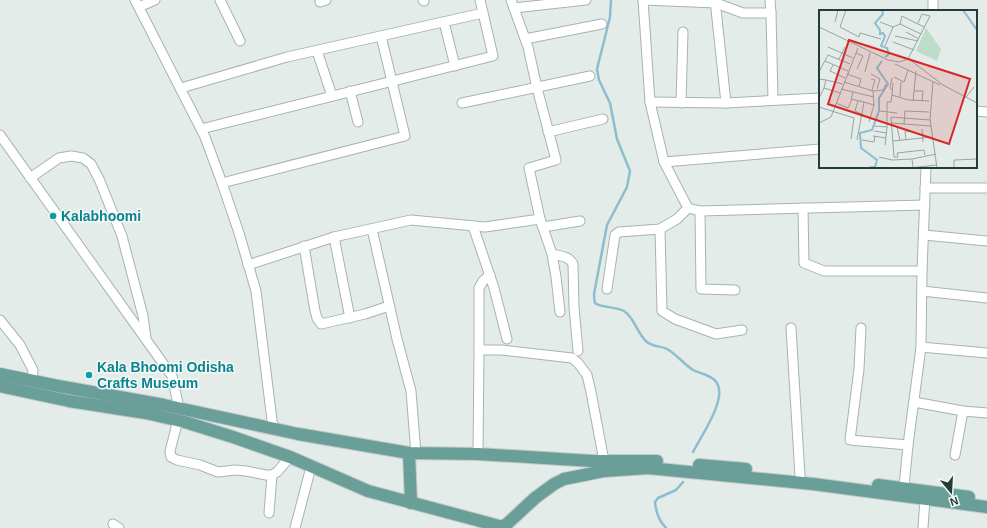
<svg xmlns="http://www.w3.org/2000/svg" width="987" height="528" font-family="Arial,sans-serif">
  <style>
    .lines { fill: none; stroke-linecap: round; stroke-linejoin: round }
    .stream { stroke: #8dbdce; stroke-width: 2.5 }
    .minor-casing { stroke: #a6b4b1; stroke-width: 11 }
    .major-casing { stroke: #c1c8c8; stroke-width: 14 }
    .minor { stroke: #fff; stroke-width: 9 }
    .major { stroke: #699f98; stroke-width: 12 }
    .culture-dot { fill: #0f9aa8; stroke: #f3f9f6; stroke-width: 1.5 }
    .labels { text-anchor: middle; stroke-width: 3; stroke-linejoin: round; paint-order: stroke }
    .culture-label { font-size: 14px; font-weight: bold; fill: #0d838f; stroke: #f3f9f6; text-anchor: start }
    .inset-river { fill: none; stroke: #8dbdce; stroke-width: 2 }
    .inset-road { fill: none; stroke: #96a6a3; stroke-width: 1 }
    .view { fill: #d62828; fill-opacity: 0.15; stroke: #d62828; stroke-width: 2 }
    .inset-edge { fill: none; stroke: #233c39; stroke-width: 2 }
  </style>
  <rect width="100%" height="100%" fill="#e3ece9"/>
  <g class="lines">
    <g class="stream">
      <path d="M611,0L610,17L597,69L599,80L610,103L617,139L630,171L627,187L607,225L594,294C594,296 594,300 595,303C598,307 618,307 624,311C635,318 637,334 647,342C653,347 661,346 667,349C675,353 685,365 693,370C701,374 712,375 717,383C727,400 701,436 693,452"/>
      <path d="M666,528C659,521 656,513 655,502L658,498L676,490L683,482"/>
    </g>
    <g class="minor-casing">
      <g id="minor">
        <polyline points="135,0 205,137 222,183 239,233 256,291 273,428"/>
        <polyline points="220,0 240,41"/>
        <polyline points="423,0 424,1"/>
        <polyline points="643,0 650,102 664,162 688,208 700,211 925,205"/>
        <polyline points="643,0 716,3 743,13 771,13 773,100"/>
        <polyline points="770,0 771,13"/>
        <polyline points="320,2 326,0"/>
        <polyline points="139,7 155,0"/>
        <polyline points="514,8 586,0"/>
        <polyline points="933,11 933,0"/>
        <polyline points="444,22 455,66"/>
        <polyline points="525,39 602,24"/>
        <polyline points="317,51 332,96"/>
        <polyline points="181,88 287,57 483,13"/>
        <polyline points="350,91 358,122"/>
        <polyline points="650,102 726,103 715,0"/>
        <polyline points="462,103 590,76"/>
        <polyline points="681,103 683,32"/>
        <polyline points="726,103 820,98"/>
        <polyline points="976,111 987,112"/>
        <polyline points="201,129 493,56 480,0"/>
        <polyline points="548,132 603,119"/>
        <polyline points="0,135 172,376 179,408"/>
        <polyline points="664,162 820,149"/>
        <polyline points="30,178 59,158 71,156 83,158 91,164 99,179 122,236 143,316 146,338"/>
        <polyline points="222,183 405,136 381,36"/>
        <polyline points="925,188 987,188"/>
        <polyline points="803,208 804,263 824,271 922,271"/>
        <polyline points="700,211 701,289 735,290"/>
        <polyline points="540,219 552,254 556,277 560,312"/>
        <polyline points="473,226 494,288 507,339"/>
        <polyline points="543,227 580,221"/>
        <polyline points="372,229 397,339 411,391 416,454"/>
        <polyline points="660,229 662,311 675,319 716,334 742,330"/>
        <polyline points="924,235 987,241"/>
        <polyline points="334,237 350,318"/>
        <polyline points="304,246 315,311 317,318 321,324 365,314 389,306"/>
        <path d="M552,254C560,256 569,256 573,264L574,307L578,351"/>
        <polyline points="248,265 334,237 411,220 485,227 540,219 529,168 556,160 537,88 528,47 511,0"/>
        <polyline points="607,289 615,235 619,232 660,229 677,219 688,208"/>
        <polyline points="922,291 987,298"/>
        <polyline points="0,320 20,345 33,370 32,380"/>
        <polyline points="791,328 800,476"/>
        <polyline points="861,328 859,369 850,440 908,445"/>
        <polyline points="921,347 987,353"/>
        <polyline points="479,350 479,288 483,281 490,275"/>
        <polyline points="914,402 963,411 987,413"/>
        <polyline points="178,420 170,451 171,457 177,460 200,465 218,472 235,470 246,471 266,475 272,475 277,472 290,457"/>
        <polyline points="478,454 479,350 501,350 572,358 578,363 587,375 591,392 604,461"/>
        <polyline points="955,455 963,411"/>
        <polyline points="904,487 908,445 921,347 922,271 926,167"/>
        <polyline points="269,513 272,475"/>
        <polyline points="113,524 119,528"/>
        <polyline points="295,528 311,467"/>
        <polyline points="923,528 925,499"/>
      </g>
    </g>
    <g class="major-casing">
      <g id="major">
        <polyline points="0,374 58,386 164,405 298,434 409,453 478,454 592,461 657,461"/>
        <polyline points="0,386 69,401 146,413 185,422 233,437 290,457 368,491 499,526 503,526 507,524 535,498 554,484 564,479 604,471 648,468 813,484 987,507"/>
        <polyline points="409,453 411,503"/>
        <polyline points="699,465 746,469"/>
        <polyline points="878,485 969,497"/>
      </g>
    </g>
    <use href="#minor" class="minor"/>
    <use href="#major" class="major"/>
  </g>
  <g class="culture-dot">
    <circle cx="53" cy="216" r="4"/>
    <circle cx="89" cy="375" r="4"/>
  </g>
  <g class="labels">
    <g class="culture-label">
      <text x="61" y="221">Kalabhoomi</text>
      <text x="97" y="372">Kala Bhoomi Odisha<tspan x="97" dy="16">Crafts Museum</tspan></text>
    </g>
  </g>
  <g transform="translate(819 10)">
    <rect width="158" height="158" fill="#e3ece9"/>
    <path d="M107,18L122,39L118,51L97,41Z" fill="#bddcc9"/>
    <path class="inset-river" d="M63,0L64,4L56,13L61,20V24L64,23L66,26L62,36L68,38L70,44L66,47M144,0L158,20M51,157H56L58,150L42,138L41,123L53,120L60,101V88L69,74L58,58L63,51"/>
    <path class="inset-road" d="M27,0L21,17L40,27L41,23L62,29M16,12L19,0M61,12L74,17L81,14M0,17L69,50L80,52L90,49L124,75L158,93M87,22L100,29M102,24L81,14L83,6L105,17M76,26L99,31M74,32L95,40M66,36L74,17M9,37L34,48M37,43L44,46L38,59M20,49L26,37M89,49L111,6L103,4L99,13M6,51L29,61M76,54L121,75M14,55L11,61L26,68M0,62L9,45L31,54M46,62L51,43M28,64L42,69L40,76M52,64L61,69L58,79M75,67L85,72L89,60M0,69L7,70L5,78M52,69L56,70L53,80M7,70L24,74M25,72L54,81L55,95L50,112M114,72L111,109L118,158M22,79L55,87M73,80L71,78L73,68M54,81L64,80L67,74M95,81H104L103,91M34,82L32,89L45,92M73,85L74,73M81,87L82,72M147,87L155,77M0,88L5,78L21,83M39,91L36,101L51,108M94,91L97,61M17,93L29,98L33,89M0,97L35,108L32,129M61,101L78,103M0,113L12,107L39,38M72,113L112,116M85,114L86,101L110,102M55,116L68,117V92H72L73,85L89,90L110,91M78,117L81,130M103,119L104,132M55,121L68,123M54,126L67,128M38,130L45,92L55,95M43,130L55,132L56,126M87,130L86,121H91M74,131L114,127M66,135L68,117M78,143L79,147H75L72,107L111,110M78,143L105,140L106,145M60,147L73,150L93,149L94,157M93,149L117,144M90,158L118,155M135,158V150L158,149"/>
    <path class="view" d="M30,30L151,69L130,134L9,94Z"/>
    <rect width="158" height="158" class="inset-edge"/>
  </g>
  <g transform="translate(951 492) rotate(162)" stroke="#f3f9f6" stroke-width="3" paint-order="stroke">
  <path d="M0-3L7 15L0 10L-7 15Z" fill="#233c39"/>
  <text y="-6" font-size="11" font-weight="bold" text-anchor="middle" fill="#233c39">N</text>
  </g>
</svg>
